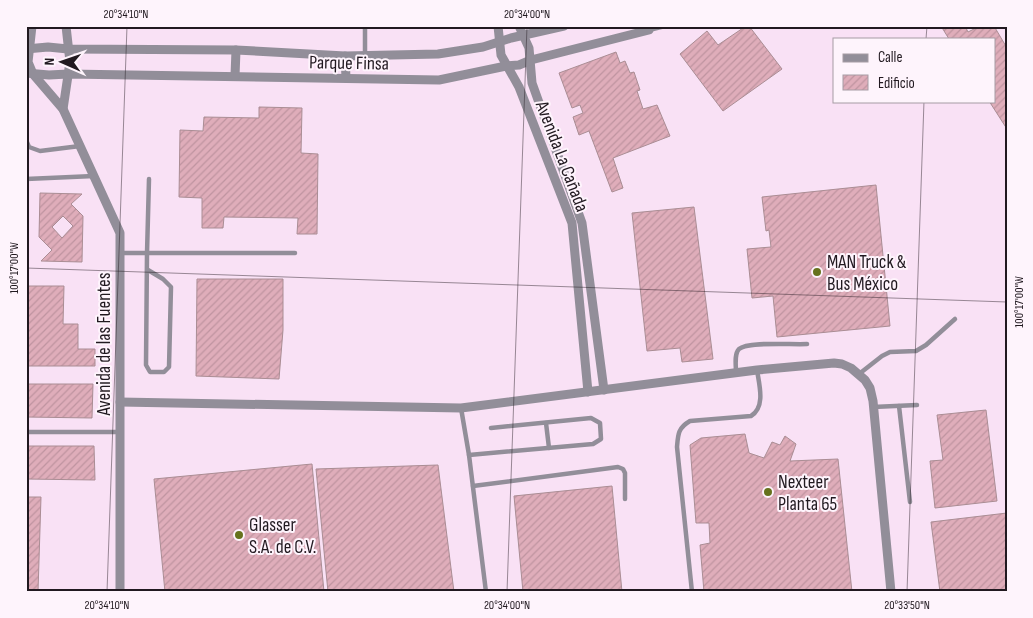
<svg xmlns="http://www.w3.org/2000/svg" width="1033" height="618" font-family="'Sofia Sans Condensed',sans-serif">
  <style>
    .building { fill: url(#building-hatch); stroke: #aa8d94; fill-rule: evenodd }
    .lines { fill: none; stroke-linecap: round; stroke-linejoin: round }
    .lane { stroke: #928e99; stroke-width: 4.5 }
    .street { stroke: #928e99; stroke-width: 9 }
    .ticks { fill: none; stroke: #211920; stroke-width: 1; stroke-opacity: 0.45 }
    .poi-dot { fill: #66721d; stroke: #fef4fc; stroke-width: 2 }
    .labels { text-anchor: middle; stroke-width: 4; stroke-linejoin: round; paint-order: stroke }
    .street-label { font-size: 19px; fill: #211920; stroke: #fef4fc }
    .poi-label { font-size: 19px; fill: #211920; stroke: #fef4fc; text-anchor: start }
    .neatline { fill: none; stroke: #211920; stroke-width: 2 }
    .ticks-label { font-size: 12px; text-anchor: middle; fill: #211920 }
  </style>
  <defs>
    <pattern id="building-hatch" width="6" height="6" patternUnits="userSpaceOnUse" patternTransform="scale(1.25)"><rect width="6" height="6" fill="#dfadba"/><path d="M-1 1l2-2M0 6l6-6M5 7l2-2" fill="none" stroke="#bf94a0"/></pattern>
  </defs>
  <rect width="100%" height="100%" fill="#f9e1f5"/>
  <g class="building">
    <polygon points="746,26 749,26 782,69 723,111 680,54 707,31 718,45"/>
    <polygon points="941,26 965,26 968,32 980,26 994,26 1007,48 1007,129 989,101 994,101 994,39 949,39"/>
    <polygon points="616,52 620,63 625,61 630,73 634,72 640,90 637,91 643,109 657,105 670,136 613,158 623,188 612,192 589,131 579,135 573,117 583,113 580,105 572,108 559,73"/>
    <polygon points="259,107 302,108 301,153 318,154 317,234 297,234 298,218 224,217 223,228 202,228 202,198 179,197 180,130 203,131 204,117 259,118"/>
    <polygon points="876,185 890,326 777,337 773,296 752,298 747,249 771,247 769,230 766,231 762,197"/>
    <path d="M40,193L82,194L71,204L83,216L82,262L41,261L52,250L39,237ZM63,216L73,226L62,238L52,227Z"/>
    <polygon points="694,207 713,359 682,362 680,348 647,351 632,213"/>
    <polygon points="26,228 27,228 28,262 26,262"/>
    <polygon points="197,279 283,279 283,330 279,379 196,376"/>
    <polygon points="26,286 64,286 63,324 78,324 78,349 95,349 95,366 26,366"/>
    <polygon points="26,384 93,384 92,418 26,417"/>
    <polygon points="986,410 997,501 935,508 930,461 943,460 937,415"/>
    <polygon points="745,434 749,453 764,458 772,442 780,445 785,436 796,444 790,461 838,459 852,592 704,592 700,545 710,543 709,523 696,523 690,445 701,438"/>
    <polygon points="26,446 94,446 95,480 26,479"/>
    <polygon points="312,464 324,592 165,592 154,479"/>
    <polygon points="438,465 454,592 328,592 316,469"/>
    <polygon points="612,486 622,592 523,592 514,496"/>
    <polygon points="26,497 41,497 38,592 26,592"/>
    <polygon points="1007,513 1007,592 940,592 931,522"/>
  </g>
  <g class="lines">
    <g class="lane">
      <polyline points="649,30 665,26"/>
      <polyline points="365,55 365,26"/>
      <polyline points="26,140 29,147 40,151 80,146"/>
      <polyline points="26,179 94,176"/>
      <polyline points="149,179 147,253 295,253"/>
      <polyline points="120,253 147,253 146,365 150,372 164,372 169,367 171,287 163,279 148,270"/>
      <path d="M736,372C736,366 734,354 739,349C748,341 793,345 807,344"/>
      <polyline points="859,374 882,356 890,352 916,351 926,345 955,319"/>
      <polyline points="899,406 910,502"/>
      <polyline points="873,407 917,405"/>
      <polyline points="461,408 469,455 486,592"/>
      <polyline points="546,423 549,448"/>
      <polyline points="26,432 120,432"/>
      <polyline points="469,455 593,444 601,439 600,423 591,418 491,428"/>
      <polyline points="473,486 618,467 623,469 625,473 625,499"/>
      <path d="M692,592L677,447C678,434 678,428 690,421L751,416C766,407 759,384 757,370"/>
    </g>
    <g class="street">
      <polyline points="32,26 28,62 33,74 63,109 120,233 120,592"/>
      <polyline points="498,26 501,55 519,87 572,223 588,392"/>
      <polyline points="519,26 529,48 532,83 582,223 604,390"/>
      <polyline points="26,49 48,47 68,49 236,50 345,56 438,54 483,47 511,38 564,26"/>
      <polyline points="345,56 346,78"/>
      <polyline points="26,73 49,75 68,74 439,80 506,66 519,65 531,60 649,30 649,26"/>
      <polyline points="235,76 236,50"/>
      <polyline points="63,109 70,62 66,26"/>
      <polyline points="120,402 461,408 757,370 834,363 842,364 851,368 865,380 870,388 873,401 891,592"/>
    </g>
  </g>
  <path class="ticks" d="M926,39L927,26M26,268L1007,302M107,592L127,26M507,592L527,26M907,592L924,101"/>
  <g class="poi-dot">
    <circle cx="817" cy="272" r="5"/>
    <circle cx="768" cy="492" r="5"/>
    <circle cx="239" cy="535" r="5"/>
  </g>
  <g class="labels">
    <g class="street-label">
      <text transform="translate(349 62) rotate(1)" y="7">Parque Finsa</text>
      <text transform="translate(563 156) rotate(69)" y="7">Avenida La Cañada</text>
      <text transform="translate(103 344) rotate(-90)" y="7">Avenida de las Fuentes</text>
    </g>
    <g class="poi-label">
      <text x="827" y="268">MAN Truck &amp;<tspan x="827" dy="22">Bus México</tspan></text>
      <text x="778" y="488">Nexteer<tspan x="778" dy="22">Planta 65</tspan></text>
      <text x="249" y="531">Glasser<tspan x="249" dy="22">S.A. de C.V.</tspan></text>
    </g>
  </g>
  <rect width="1033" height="618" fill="none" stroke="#fef4fc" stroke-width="55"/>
  <rect x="833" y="38" width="162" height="65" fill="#fef4fc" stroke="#a69ca4"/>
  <rect x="843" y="54" width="25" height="8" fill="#928e99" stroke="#a69ca4"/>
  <text x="878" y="62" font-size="15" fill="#211920">Calle</text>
  <rect x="843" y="75" width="25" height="15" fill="url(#building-hatch)" stroke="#a69ca4"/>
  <text x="878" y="88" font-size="15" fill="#211920">Edificio</text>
  <g transform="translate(62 62) rotate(272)" stroke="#fef4fc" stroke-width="4" paint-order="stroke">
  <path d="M0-4L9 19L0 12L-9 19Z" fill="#211920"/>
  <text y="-8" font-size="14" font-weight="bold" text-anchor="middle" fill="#211920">N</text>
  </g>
  <rect x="28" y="28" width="978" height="562" class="neatline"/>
  <g class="ticks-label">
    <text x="126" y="18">20°34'10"N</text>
    <text x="527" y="18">20°34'00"N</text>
    <text transform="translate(14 268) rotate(-90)" y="4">100°17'00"W</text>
    <text transform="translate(1019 302) rotate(-90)" y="4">100°17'00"W</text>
    <text x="107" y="609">20°34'10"N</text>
    <text x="507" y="609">20°34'00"N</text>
    <text x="907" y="609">20°33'50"N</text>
  </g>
</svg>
